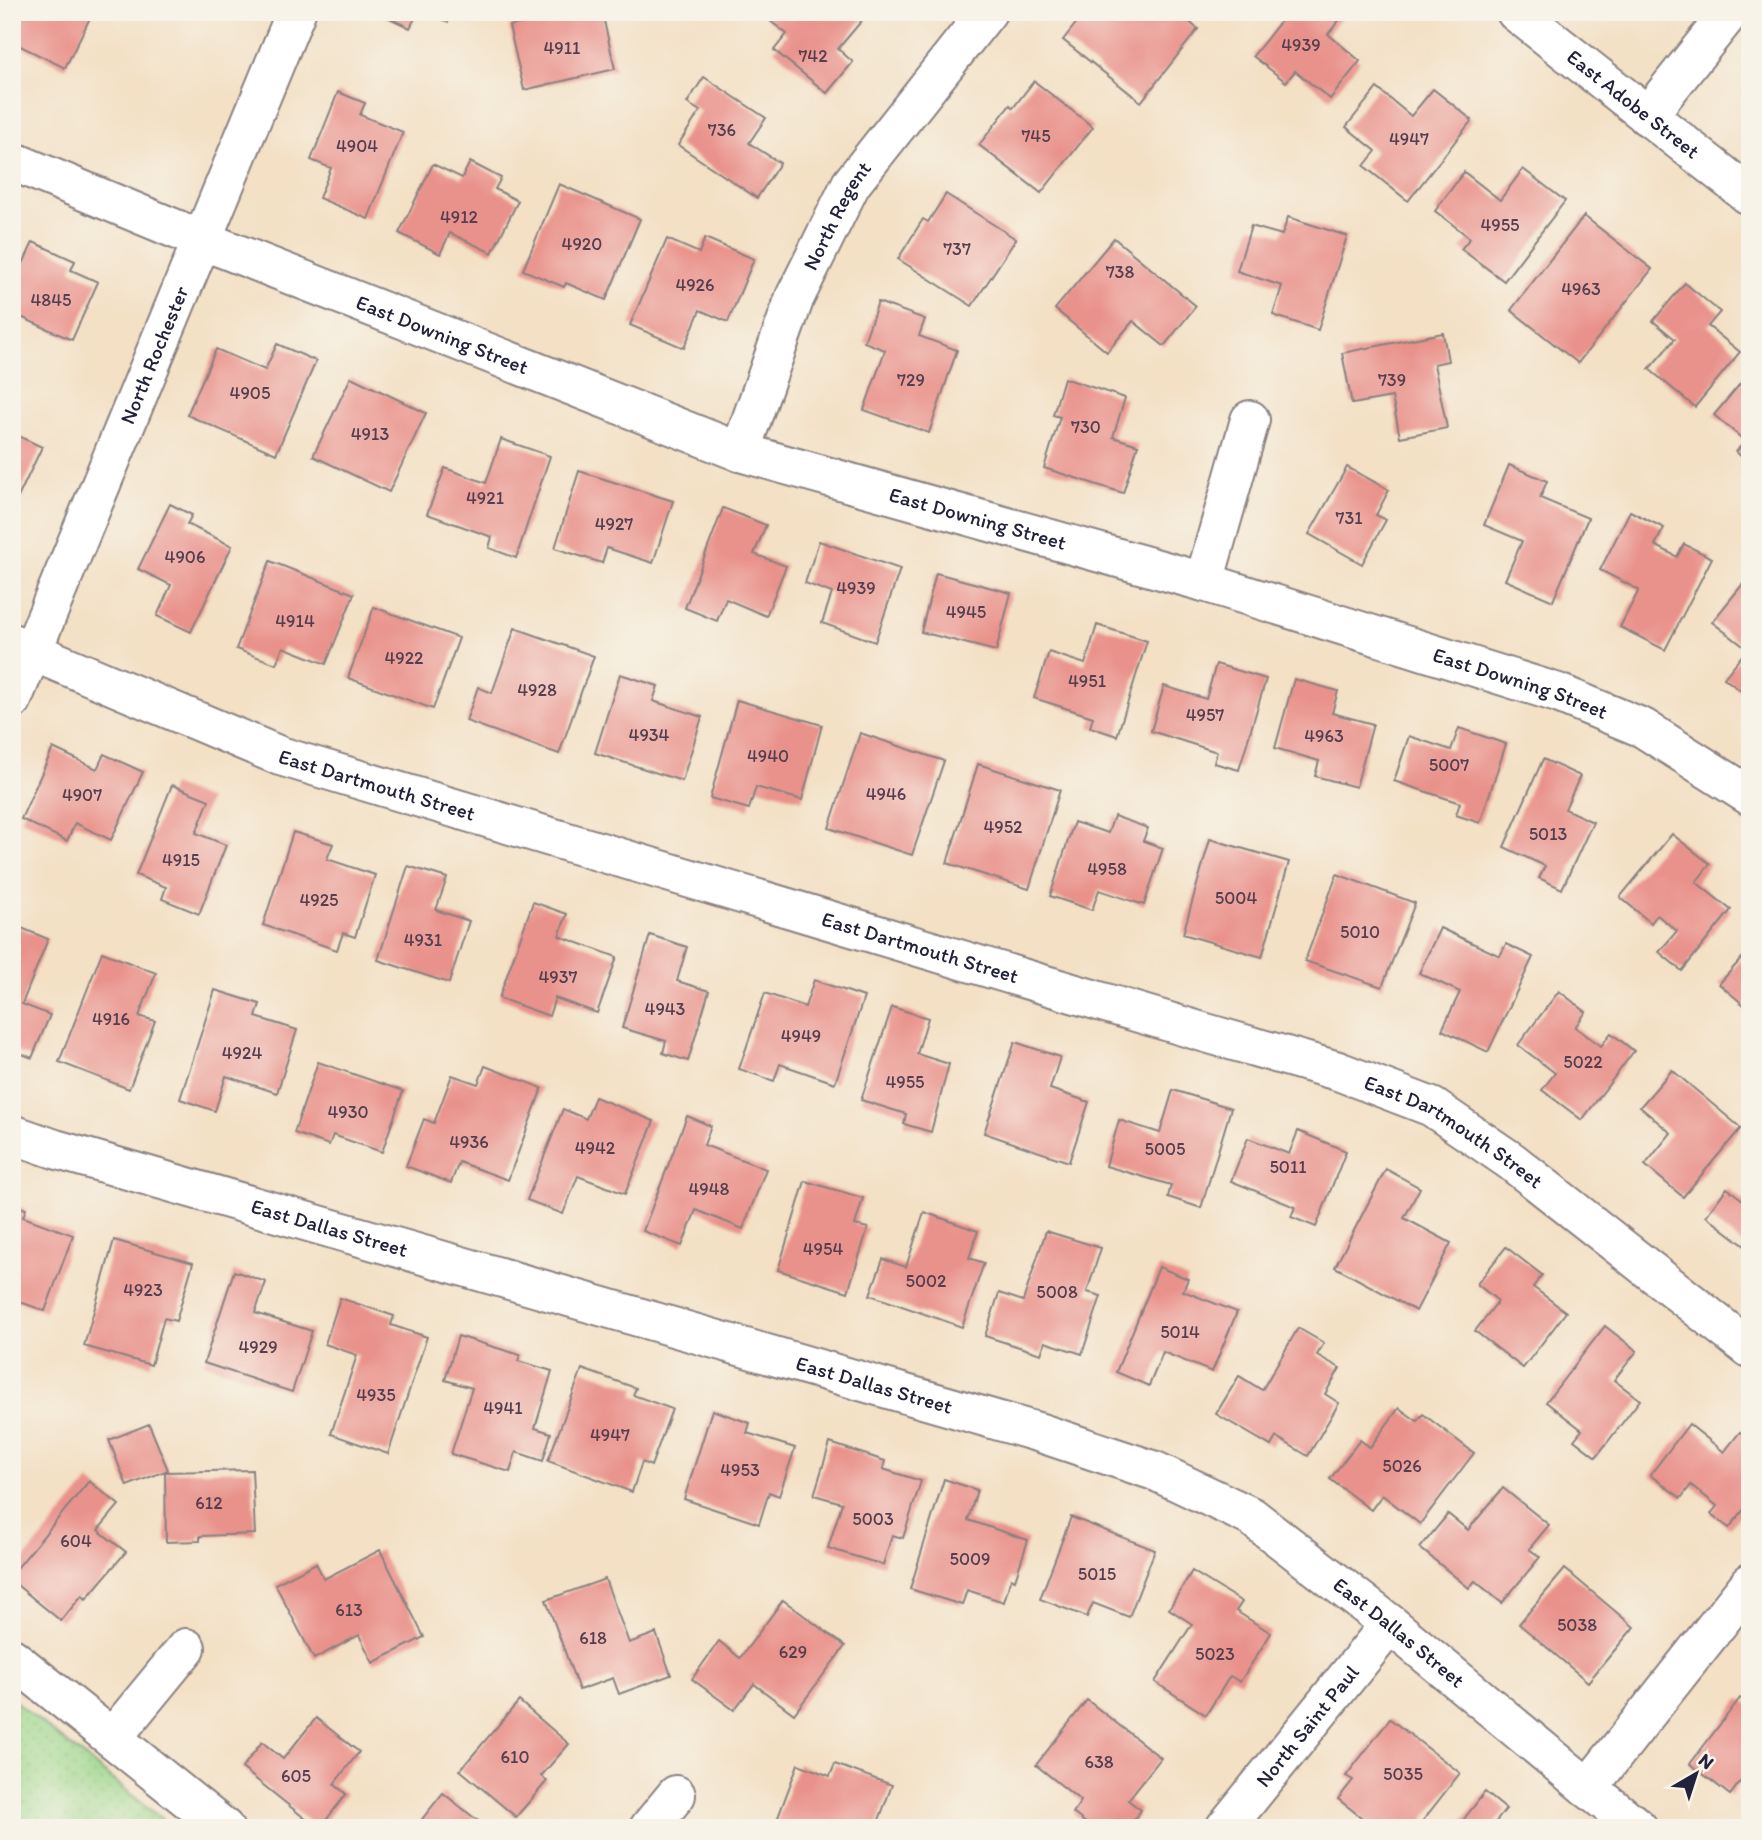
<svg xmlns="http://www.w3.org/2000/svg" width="1762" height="1840" font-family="Itim,sans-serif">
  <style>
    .park { fill: url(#park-dots); stroke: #5e7c62; stroke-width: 2 }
    .building { fill: #e9928b }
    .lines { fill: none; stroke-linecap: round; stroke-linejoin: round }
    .minor-casing { stroke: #8a8180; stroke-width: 42 }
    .tertiary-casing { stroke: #8a8180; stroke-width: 42 }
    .minor { stroke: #fff; stroke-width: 38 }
    .tertiary { stroke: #fff; stroke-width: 38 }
    .labels { text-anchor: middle; stroke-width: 6; stroke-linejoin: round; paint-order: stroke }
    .number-label { font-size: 18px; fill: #543e4f }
    .street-label { font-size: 21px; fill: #22223b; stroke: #f7f3e8 }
  </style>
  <defs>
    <pattern id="park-dots" width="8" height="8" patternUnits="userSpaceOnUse" patternTransform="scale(1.75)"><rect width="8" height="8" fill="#9ad588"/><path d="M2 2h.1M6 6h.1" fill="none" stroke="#84b776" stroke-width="1.8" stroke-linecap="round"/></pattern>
  </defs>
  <rect width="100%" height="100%" fill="#f7f3e8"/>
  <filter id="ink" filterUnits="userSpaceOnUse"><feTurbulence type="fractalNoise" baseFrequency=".0143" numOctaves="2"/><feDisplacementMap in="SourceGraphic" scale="14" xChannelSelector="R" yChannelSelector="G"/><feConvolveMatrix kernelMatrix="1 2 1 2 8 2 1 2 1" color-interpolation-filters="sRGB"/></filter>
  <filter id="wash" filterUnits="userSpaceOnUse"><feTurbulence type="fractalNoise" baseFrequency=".00686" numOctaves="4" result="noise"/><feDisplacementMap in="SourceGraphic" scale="28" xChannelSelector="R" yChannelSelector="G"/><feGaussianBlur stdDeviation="1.57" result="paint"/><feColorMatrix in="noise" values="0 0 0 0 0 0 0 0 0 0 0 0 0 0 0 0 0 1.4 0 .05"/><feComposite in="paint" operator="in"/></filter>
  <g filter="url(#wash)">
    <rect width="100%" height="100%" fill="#f3e0c5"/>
    <polygon class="park" points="12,1699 173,1828 12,1828"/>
    <g id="blocks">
      <g class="building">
        <polygon points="12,12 93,12 65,68 12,42"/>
        <polygon points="377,12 418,12 410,28"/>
        <polygon points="427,12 453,12 448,22"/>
        <polygon points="549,12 602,12 615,69 524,90 509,26 550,17"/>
        <polygon points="768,12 869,12 838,49 853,62 827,93 774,50 787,34 765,17"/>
        <polygon points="1085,12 1100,12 1103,15 1105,12 1177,12 1198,29 1141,102 1063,40"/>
        <polygon points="1288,12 1333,12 1341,18 1328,34 1360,61 1330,99 1295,71 1286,82 1253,56"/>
        <polygon points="704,77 766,118 749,143 780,163 757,198 678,145 700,111 687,103"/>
        <polygon points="1034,81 1093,127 1041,193 979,145 1010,105 1013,108"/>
        <polygon points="1377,88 1411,116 1433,89 1472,120 1408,201 1364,166 1376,151 1346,127"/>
        <polygon points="338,92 365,103 360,115 403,132 368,219 319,198 331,168 311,160"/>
        <polygon points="470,162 501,178 495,189 518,201 492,253 450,233 440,254 399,233 433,164 462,178"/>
        <polygon points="1523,169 1565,201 1504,281 1461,249 1470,238 1435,211 1464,172 1500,200"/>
        <polygon points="559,184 640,219 606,300 566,283 564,287 523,270"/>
        <polygon points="946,194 1016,239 972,306 898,259 923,219 928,222"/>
        <polygon points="1584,216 1652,269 1578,363 1511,310"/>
        <polygon points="1288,217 1347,236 1318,330 1273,315 1282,286 1237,271 1251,226 1282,235"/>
        <polygon points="705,238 754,259 728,322 700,310 684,348 630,325 667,239 699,253"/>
        <polygon points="1114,238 1196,306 1164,346 1133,321 1107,352 1055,309"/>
        <polygon points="33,242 75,261 71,270 98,282 72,340 12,313 12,288"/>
        <polygon points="1685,283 1720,312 1708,326 1740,352 1695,407 1649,369 1675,339 1653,321"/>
        <polygon points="878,302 925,319 919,336 957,350 929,433 864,410 885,350 864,342"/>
        <polygon points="1443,333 1448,361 1434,364 1447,428 1400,437 1392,397 1352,404 1342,353"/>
        <polygon points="277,344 316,361 276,454 187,415 216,349 265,370"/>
        <polygon points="1750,372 1750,464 1736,452 1745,441 1714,415"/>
        <polygon points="351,377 426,413 389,492 313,456"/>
        <polygon points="1064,378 1125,398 1113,437 1138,445 1123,493 1044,468 1060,417 1053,415"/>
        <polygon points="12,433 42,447 12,510"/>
        <polygon points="501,439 550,456 516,558 489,548 492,537 427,514 445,468 486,483"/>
        <polygon points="1509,465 1547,481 1540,498 1588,518 1553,601 1505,580 1522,541 1484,525"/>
        <polygon points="1347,467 1389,490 1376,515 1386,520 1362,564 1309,534"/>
        <polygon points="579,471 673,501 653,563 607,548 602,563 555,548"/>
        <polygon points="170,504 192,515 187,524 232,546 191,632 157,616 171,585 138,569"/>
        <polygon points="723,508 766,525 754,554 786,566 766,616 726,599 717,621 685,608"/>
        <polygon points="1630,511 1664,528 1655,545 1677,557 1684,544 1712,558 1665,650 1620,627 1639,590 1600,570"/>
        <polygon points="819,541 900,569 875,642 822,623 832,593 805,583"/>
        <polygon points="270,561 354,594 326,664 283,647 276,664 236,649"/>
        <polygon points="936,573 1011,593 996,651 921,632"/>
        <polygon points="1742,585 1750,591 1750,698 1724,678 1747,649 1712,622"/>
        <polygon points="374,607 459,638 433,709 348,678"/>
        <polygon points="1097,625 1147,641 1117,736 1090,727 1093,717 1034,698 1049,652 1085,664"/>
        <polygon points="515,628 594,656 559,754 466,721 478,687 492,693"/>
        <polygon points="1216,664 1266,679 1239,770 1214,763 1217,752 1151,731 1164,686 1206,699"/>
        <polygon points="620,674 658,686 653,701 702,717 682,781 595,753"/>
        <polygon points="1294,679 1338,691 1332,713 1373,724 1356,787 1315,776 1319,761 1275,748"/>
        <polygon points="737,700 822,725 802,800 756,787 749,809 710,798"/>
        <polygon points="1459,728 1506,744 1480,823 1456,815 1460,803 1394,781 1409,736 1451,750"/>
        <polygon points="860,733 944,761 912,855 829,828"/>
        <polygon points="53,748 97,769 104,754 143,772 111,840 75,823 67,841 21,819"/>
        <polygon points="1543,759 1580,776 1565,809 1593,822 1562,889 1539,878 1545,866 1504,847"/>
        <polygon points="978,764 1060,790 1029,889 947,863"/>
        <polygon points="172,785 209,800 196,833 226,845 199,914 162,899 166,887 136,875"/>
        <polygon points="1114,816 1148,828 1143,841 1163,848 1144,905 1099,890 1092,910 1050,896 1074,822 1108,833"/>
        <polygon points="293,832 333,844 327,859 375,875 355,937 343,933 337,950 263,925"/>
        <polygon points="1672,834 1710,864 1696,882 1731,910 1682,971 1659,952 1677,931 1657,915 1651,923 1620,897"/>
        <polygon points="1210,839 1289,862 1262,957 1183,934"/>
        <polygon points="408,866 447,878 436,910 469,921 449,983 378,960"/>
        <polygon points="1337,874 1415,903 1382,987 1305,961"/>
        <polygon points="533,902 567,914 559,936 617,957 597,1013 555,998 549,1016 499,998"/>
        <polygon points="12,924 48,939 22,1004 50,1015 32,1058 12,1050"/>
        <polygon points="1440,928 1500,956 1506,944 1533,957 1488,1052 1442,1030 1460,992 1419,973"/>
        <polygon points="650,935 687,947 677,981 709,991 688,1061 663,1053 666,1041 622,1028"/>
        <polygon points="1750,949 1750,1010 1719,984"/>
        <polygon points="102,952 156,973 139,1016 155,1021 129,1089 59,1062"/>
        <polygon points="814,980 864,997 835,1083 780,1064 774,1081 739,1069 765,993 805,1007"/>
        <polygon points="215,990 260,1004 256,1017 297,1030 277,1093 226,1076 215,1111 180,1099"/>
        <polygon points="1559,991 1586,1012 1575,1027 1601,1046 1611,1033 1634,1051 1582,1120 1542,1090 1555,1073 1518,1045"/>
        <polygon points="892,1007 928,1018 917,1054 949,1064 931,1132 904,1124 906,1114 861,1100"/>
        <polygon points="1015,1042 1060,1057 1050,1089 1089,1102 1069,1162 984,1133"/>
        <polygon points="318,1062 403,1091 382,1152 333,1135 329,1145 294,1133"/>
        <polygon points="485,1066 542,1088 508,1180 459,1162 451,1183 406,1166 424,1119 434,1123 452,1075 478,1084"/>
        <polygon points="1672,1070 1741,1128 1683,1197 1645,1165 1671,1133 1640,1107"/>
        <polygon points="1173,1090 1231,1108 1201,1208 1168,1197 1171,1185 1106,1166 1119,1120 1160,1133"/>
        <polygon points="595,1097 654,1121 625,1194 578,1176 563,1214 527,1200 563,1109 586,1119"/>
        <polygon points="687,1116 711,1126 704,1145 766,1169 743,1229 696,1210 682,1246 643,1231"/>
        <polygon points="1298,1131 1346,1151 1316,1227 1291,1217 1295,1207 1231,1181 1248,1138 1289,1154"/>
        <polygon points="1386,1169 1420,1188 1404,1218 1451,1243 1416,1311 1335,1267"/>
        <polygon points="805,1181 863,1198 855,1225 868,1228 848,1292 778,1270"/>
        <polygon points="1727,1188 1748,1204 1750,1202 1750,1250 1706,1216"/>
        <polygon points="12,1204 26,1209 23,1217 73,1235 45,1311 12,1299"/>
        <polygon points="924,1212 978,1231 969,1258 984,1263 962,1327 870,1295 883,1259 906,1267"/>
        <polygon points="1046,1231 1101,1248 1087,1292 1101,1296 1082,1354 1045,1342 1041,1354 985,1336 999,1293 1023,1301"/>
        <polygon points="114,1240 193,1263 176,1321 164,1318 151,1365 84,1346"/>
        <polygon points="1506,1247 1542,1275 1533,1287 1566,1312 1523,1368 1475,1331 1498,1301 1477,1284"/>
        <polygon points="1159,1267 1188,1279 1183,1291 1237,1312 1212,1372 1163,1352 1149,1386 1116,1372"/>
        <polygon points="234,1271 266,1282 255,1313 312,1331 292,1392 204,1363"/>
        <polygon points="340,1298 394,1316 391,1325 427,1337 388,1454 331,1434 357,1355 325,1344"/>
        <polygon points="1605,1326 1637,1351 1614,1380 1640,1400 1596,1457 1574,1440 1582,1430 1546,1402"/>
        <polygon points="1298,1328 1324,1343 1317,1355 1340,1368 1325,1394 1339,1403 1308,1456 1276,1437 1271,1446 1216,1414 1239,1376 1262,1390"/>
        <polygon points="458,1336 520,1355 518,1361 552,1371 535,1428 551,1433 543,1461 516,1452 510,1472 451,1454 472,1388 445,1380"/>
        <polygon points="582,1369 636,1388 633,1395 672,1409 651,1466 642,1462 632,1492 548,1461"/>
        <polygon points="1399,1408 1417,1421 1423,1414 1474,1453 1420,1524 1382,1495 1371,1510 1330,1479 1360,1440 1370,1447"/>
        <polygon points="712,1410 750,1423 747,1433 795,1448 779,1496 769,1492 759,1524 684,1499"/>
        <polygon points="149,1424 168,1470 127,1486 109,1440"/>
        <polygon points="1689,1424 1724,1452 1740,1432 1750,1440 1750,1502 1729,1528 1711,1514 1717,1506 1691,1485 1681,1498 1650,1475"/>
        <polygon points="830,1443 885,1461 883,1469 921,1481 903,1538 892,1535 883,1565 828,1548 842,1503 814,1495"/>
        <polygon points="252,1470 255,1534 200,1536 200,1541 166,1542 165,1472"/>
        <polygon points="944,1479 977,1490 968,1520 1028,1540 1015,1580 1011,1578 1004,1602 967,1590 962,1605 910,1589"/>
        <polygon points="89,1481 119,1505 98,1530 126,1552 86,1599 82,1595 61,1621 12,1581 12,1574"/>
        <polygon points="1503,1488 1549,1525 1529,1549 1540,1557 1502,1603 1475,1581 1469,1588 1420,1548 1448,1514 1468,1530"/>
        <polygon points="1071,1517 1155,1550 1129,1617 1093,1603 1087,1617 1040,1599"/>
        <polygon points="380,1550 424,1637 373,1663 359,1635 314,1659 275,1584 316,1563 324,1579"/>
        <polygon points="1565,1569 1634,1627 1588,1682 1519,1624"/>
        <polygon points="1192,1571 1242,1602 1236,1611 1271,1633 1240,1682 1230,1676 1206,1715 1155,1682 1192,1624 1169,1609"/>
        <polygon points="605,1579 629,1643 656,1633 671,1675 619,1694 613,1678 579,1690 546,1600"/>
        <polygon points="783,1600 845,1646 794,1714 754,1684 734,1710 692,1679 719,1641 740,1658"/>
        <polygon points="1740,1698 1750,1705 1750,1782 1744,1777 1730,1795 1690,1764"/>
        <polygon points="1087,1700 1161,1758 1128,1800 1141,1810 1128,1828 1092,1828 1073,1813 1081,1801 1036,1765"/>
        <polygon points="519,1701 569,1744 541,1776 547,1781 516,1817 460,1770"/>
        <polygon points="316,1718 359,1752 334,1784 346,1794 320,1828 317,1828 242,1768 262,1742 283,1759"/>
        <polygon points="1390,1719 1460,1773 1417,1828 1375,1828 1338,1799 1353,1780 1346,1776"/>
        <polygon points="798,1764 830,1776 835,1764 892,1785 876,1828 774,1828"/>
        <polygon points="1485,1792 1506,1809 1491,1828 1457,1828"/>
        <polygon points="443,1793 487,1828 415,1828"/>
        <polygon points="1039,1820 1049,1828 1033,1828"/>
      </g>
    </g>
  </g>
  <g filter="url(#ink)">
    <use href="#blocks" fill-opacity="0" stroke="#8a8180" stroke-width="2"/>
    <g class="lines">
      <g class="minor-casing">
        <g id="minor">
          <polyline points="1647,116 1730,12"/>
          <path id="s1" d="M12,161L202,240L740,452L1204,582L1558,693L1643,728L1750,796"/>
          <path id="s2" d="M740,452L795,297L851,184L987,12"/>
          <polyline points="1204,582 1250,420"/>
          <path id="s3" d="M12,643L280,756L1206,1033L1338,1071L1432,1107L1511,1161L1750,1349"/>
          <path id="s4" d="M12,700L296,12"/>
          <path id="s5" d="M12,1134L55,1149L1041,1433L1155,1471L1252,1517L1390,1624L1588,1788L1638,1828"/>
          <polyline points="12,1658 224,1828"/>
          <polyline points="112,1738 186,1648"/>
          <polyline points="1588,1788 1750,1583"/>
          <polyline points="649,1828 676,1795"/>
          <path id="s6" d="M1225,1828L1390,1624"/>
        </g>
      </g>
      <g class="tertiary-casing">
        <g id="tertiary">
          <path id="s7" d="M1516,12L1750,196"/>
        </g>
      </g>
      <use href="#minor" class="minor"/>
      <use href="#tertiary" class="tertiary"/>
    </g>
  </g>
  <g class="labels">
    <g class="number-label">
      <text x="1301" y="51">4939</text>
      <text x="562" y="54">4911</text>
      <text x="813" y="62">742</text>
      <text x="722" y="136">736</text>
      <text x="1036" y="142">745</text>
      <text x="1409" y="145">4947</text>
      <text x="357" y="152">4904</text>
      <text x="459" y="223">4912</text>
      <text x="1500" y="231">4955</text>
      <text x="582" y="250">4920</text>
      <text x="957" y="255">737</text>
      <text x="1120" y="278">738</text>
      <text x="695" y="291">4926</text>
      <text x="1581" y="295">4963</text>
      <text x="51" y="306">4845</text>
      <text x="911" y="386">729</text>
      <text x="1392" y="386">739</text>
      <text x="250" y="399">4905</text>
      <text x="1086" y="433">730</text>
      <text x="370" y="440">4913</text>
      <text x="485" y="504">4921</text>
      <text x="1349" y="524">731</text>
      <text x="614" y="530">4927</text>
      <text x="185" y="563">4906</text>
      <text x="856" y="594">4939</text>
      <text x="966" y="618">4945</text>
      <text x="295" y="627">4914</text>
      <text x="404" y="664">4922</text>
      <text x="1087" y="687">4951</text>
      <text x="537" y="696">4928</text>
      <text x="1205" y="721">4957</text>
      <text x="649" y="741">4934</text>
      <text x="1324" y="742">4963</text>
      <text x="768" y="762">4940</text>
      <text x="1449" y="771">5007</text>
      <text x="886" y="800">4946</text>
      <text x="82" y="801">4907</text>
      <text x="1003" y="833">4952</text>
      <text x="1548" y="840">5013</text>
      <text x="181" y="866">4915</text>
      <text x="1107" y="875">4958</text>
      <text x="1236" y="904">5004</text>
      <text x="319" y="906">4925</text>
      <text x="1360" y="938">5010</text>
      <text x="423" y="946">4931</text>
      <text x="558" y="983">4937</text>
      <text x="665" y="1015">4943</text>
      <text x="111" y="1025">4916</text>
      <text x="801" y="1042">4949</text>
      <text x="242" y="1059">4924</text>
      <text x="1583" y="1068">5022</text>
      <text x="905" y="1088">4955</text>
      <text x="348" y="1118">4930</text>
      <text x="469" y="1148">4936</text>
      <text x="595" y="1154">4942</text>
      <text x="1165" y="1155">5005</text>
      <text x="1288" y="1173">5011</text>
      <text x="709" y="1195">4948</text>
      <text x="823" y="1255">4954</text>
      <text x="926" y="1287">5002</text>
      <text x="143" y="1296">4923</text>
      <text x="1057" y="1298">5008</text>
      <text x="1180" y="1338">5014</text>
      <text x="258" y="1353">4929</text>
      <text x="376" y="1401">4935</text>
      <text x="503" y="1414">4941</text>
      <text x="610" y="1441">4947</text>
      <text x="1402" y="1472">5026</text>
      <text x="740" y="1476">4953</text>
      <text x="209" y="1509">612</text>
      <text x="873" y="1525">5003</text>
      <text x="76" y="1547">604</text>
      <text x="970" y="1565">5009</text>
      <text x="1097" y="1580">5015</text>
      <text x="349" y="1616">613</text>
      <text x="1577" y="1631">5038</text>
      <text x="593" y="1644">618</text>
      <text x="793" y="1658">629</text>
      <text x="1215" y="1660">5023</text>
      <text x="515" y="1763">610</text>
      <text x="1099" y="1768">638</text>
      <text x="1403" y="1780">5035</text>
      <text x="296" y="1782">605</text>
    </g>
    <g class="street-label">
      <text dy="7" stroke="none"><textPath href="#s7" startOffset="149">East Adobe Street</textPath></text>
      <text dy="7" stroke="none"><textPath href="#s2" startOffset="256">North Regent</textPath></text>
      <text dy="7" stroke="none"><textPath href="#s1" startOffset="464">East Downing Street</textPath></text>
      <text dy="7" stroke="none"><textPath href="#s4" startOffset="373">North Rochester</textPath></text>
      <text dy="7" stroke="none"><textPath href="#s1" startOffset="1031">East Downing Street</textPath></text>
      <text dy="7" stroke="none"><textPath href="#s1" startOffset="1598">East Downing Street</textPath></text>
      <text dy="7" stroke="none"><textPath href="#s3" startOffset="392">East Dartmouth Street</textPath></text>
      <text dy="7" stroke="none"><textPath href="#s3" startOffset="959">East Dartmouth Street</textPath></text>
      <text dy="7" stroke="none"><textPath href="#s3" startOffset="1526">East Dartmouth Street</textPath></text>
      <text dy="7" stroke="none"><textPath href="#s5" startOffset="331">East Dallas Street</textPath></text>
      <text dy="7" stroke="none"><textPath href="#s5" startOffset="898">East Dallas Street</textPath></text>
      <text dy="7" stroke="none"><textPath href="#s5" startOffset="1486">East Dallas Street</textPath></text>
      <text dy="7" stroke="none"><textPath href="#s6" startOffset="131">North Saint Paul</textPath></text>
    </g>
  </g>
  <rect width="1762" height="1840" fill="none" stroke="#f7f3e8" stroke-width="42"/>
  <g transform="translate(1696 1774) rotate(39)" stroke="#f7f3e8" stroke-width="5" paint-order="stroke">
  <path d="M0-5L12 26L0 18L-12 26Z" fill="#22223b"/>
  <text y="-10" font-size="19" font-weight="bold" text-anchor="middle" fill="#22223b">N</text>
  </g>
</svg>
